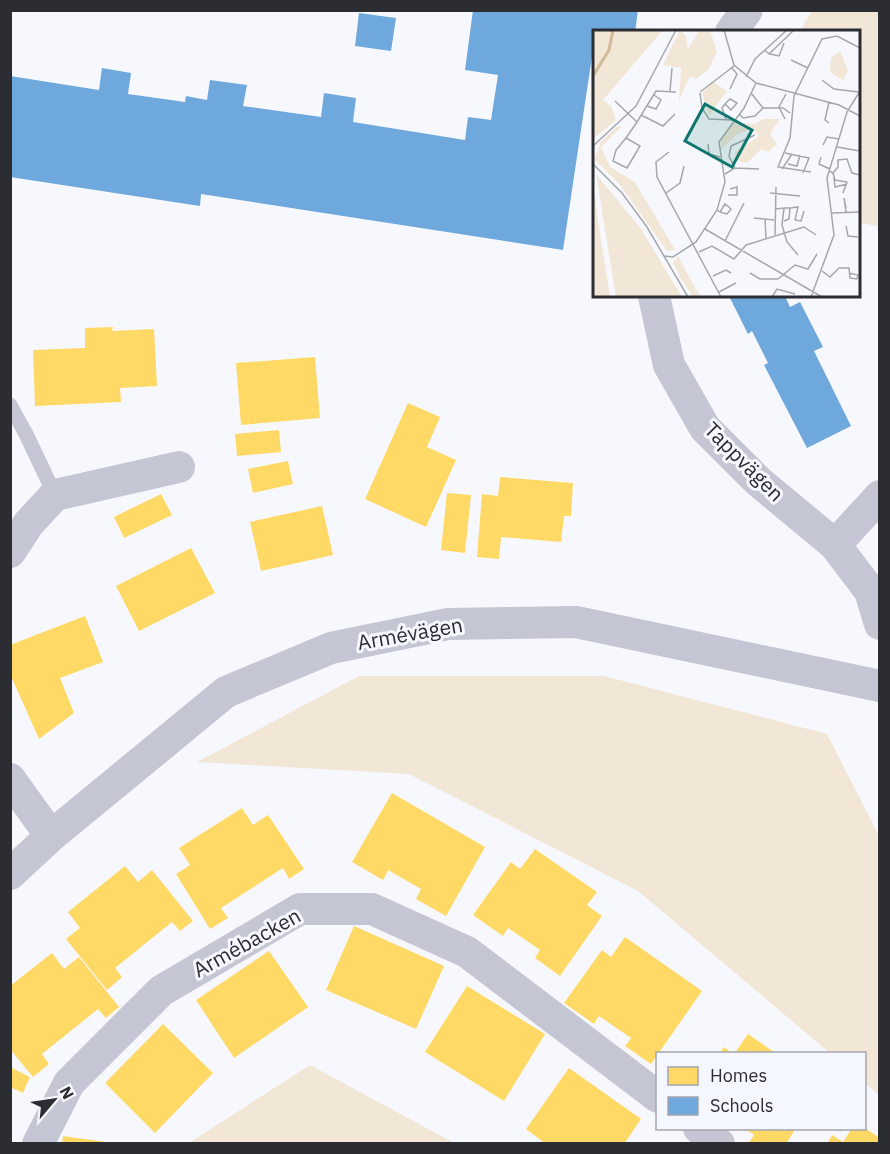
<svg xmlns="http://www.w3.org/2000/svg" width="890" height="1154" font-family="'IBM Plex Sans',sans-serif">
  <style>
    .green { fill: #f2e6d6 }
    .homes { fill: #ffd966 }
    .schools { fill: #6fa8dc }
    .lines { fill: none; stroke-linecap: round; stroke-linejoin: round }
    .service { stroke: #c4c6d3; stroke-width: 15 }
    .minor { stroke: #c4c6d3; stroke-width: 32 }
    .labels { text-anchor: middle; stroke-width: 6; stroke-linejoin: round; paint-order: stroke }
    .street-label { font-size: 21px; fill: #2c2d32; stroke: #f5f7ff }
    .inset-river { fill: none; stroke: #d0ba98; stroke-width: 3 }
    .inset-road { fill: none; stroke: #a6a7ac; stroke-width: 1.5 }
    .view { fill: #0f766e; fill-opacity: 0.15; stroke: #0f766e; stroke-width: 3 }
    .inset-edge { fill: none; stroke: #2c2d32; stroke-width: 3 }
  </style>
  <rect width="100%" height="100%" fill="#f7f8fd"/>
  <g class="green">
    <polygon points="812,11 879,11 879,226 859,223 858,32 800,31"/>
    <polygon points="359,676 604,676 827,734 879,836 879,1095 865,1083 864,1054 830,1053 638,891 409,774 197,762"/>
    <polygon points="310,1065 454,1143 189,1143"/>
  </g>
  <g class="homes">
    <polygon points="113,327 112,331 154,329 157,386 120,388 121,402 35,406 33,350 85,348 85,328"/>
    <polygon points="315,357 320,418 241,425 236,363"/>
    <polygon points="408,403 440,417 427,447 456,460 426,527 365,499"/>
    <polygon points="279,430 281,452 237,456 235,434"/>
    <polygon points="288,461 293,484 253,493 248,469"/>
    <polygon points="500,477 573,483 571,516 564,516 561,542 501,537 499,559 477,557 482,494 498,496"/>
    <polygon points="447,493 471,495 465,553 441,550"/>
    <polygon points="161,494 172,515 124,538 114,517"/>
    <polygon points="322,506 333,555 261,571 250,522"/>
    <polygon points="191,548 215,593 139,631 116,586"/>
    <polygon points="85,616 103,662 60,678 74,713 39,739 10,674 10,645"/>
    <polygon points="392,793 485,847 446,916 416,899 421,889 388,870 383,880 352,862"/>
    <polygon points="242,808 253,825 268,815 304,869 289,879 283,868 221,908 228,918 210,929 176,874 190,865 179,848"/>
    <polygon points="535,849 597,892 587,905 602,916 560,976 535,958 540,950 508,928 503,936 473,915 511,862 520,869"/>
    <polygon points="125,866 138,882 152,870 193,921 180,931 172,922 115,968 122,977 107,990 66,939 80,928 68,912"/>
    <polygon points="354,926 444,966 416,1029 326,990"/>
    <polygon points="625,937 702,991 651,1064 625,1046 631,1038 599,1016 594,1024 564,1003 602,950 611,957"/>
    <polygon points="269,951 308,1007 234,1058 196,1000"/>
    <polygon points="52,953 64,969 79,957 119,1007 106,1018 98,1009 42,1054 49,1064 33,1077 10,1049 10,986"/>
    <polygon points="467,986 545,1034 504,1101 425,1052"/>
    <polygon points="163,1024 213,1073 155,1133 105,1083"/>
    <polygon points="748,1034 777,1054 734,1054"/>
    <polygon points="724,1047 733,1054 719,1054"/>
    <polygon points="10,1067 30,1077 23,1093 10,1087"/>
    <polygon points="569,1068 641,1119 624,1144 546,1144 526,1129"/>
    <polygon points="744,1128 796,1128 786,1144 748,1144 754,1135"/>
    <polygon points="852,1128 865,1128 880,1138 880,1144 827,1144 832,1135 843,1142"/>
    <polygon points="63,1136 106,1142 106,1144 62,1144"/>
  </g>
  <g class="schools">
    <polygon points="473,10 638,10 635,32 597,29 594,32 594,43 563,250 201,194 200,206 10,177 10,76 99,90 102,68 131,73 128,94 185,102 186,96 207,100 210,80 247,85 243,106 321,117 324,93 356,98 353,122 465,140 468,117 491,120 498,75 465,70"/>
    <polygon points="359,13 396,18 391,51 355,46"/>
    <polygon points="729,296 785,296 790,307 800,302 823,347 814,351 851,426 807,448 764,365 768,363 752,331 748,334"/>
  </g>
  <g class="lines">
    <polyline class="service" points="10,405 26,434 55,495"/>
    <g class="minor">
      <polyline points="731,32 747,10"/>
      <polyline points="654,296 669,365 705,428 758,481 835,545 870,591 880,624"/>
      <polyline points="835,545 880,496"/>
      <polyline points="10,552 29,523 55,495 179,467"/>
      <polyline points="10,779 51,836"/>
      <polyline points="10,874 51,836 226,692 331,648 448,624 576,622 880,686"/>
      <polyline points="699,1128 719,1144"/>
      <polyline points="38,1144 69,1083 161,991 300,909 372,909 467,952 658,1097"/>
    </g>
  </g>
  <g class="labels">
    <g class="street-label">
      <text transform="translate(744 462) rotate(45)" y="7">Tappvägen</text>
      <text transform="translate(410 634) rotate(-10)" y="7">Armévägen</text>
      <text transform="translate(247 943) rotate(-29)" y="7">Armébacken</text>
    </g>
  </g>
  <g transform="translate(593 30)">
    <rect width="267" height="267" fill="#f7f8fd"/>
    <path d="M0,0H70L10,70L18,76L23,90L0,109ZM87,0L93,6L95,20L106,0H117L124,22L115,40L103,49L97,46L86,71L88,38L70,35ZM247,21L255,41L250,50L237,42L238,28ZM120,52L134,61L116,86L109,63ZM171,89H187L177,104L184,114L175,122L168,119L154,133L143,130L142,122L166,106L159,98L143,105L128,120V111L141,93L162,94ZM25,96H29L8,117L17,137L42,152L82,220L74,221L27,155L1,129L8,113L3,116ZM3,144L48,199L89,267H23ZM0,155L4,183L17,267H0ZM85,226L102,258L108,267H100L87,247L80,233Z" fill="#f2e6d6"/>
    <path class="inset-river" d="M0,46L16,20L20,0"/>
    <path class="inset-road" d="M131,0L141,35L163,53L246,75L267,86M172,20L176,24L201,0M177,24L186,26L191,13M198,30L215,38M153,47L162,29L194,0M229,50L241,59L266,62M137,59L144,44L138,37M77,61L79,38M107,62L141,36M107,63L109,78L116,89L140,90M22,71L44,92L33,108L47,116L34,138L20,131L23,120L33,108M236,72L232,90L236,93M132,74L138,80L144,73L137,69L132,74L129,78L133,89M54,76L63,79L68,70L61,65M170,78H190L197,83M146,84L150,88L162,86L170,78L158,63M48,85L70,96L82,84M192,89L186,77L193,64M44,92L63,61L83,62M115,114L116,124L127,127M230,115L234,107L246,109M0,116L43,76L83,0M244,117L267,121M76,122L63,132L64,147L128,267M192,123L216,128L210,143M228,127L226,134L237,139M0,134L29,163L54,197L95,267M195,134L204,136L207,125M142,138L166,139M189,139L199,124M236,141L240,143L245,137V130L254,129L259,143L267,145M218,142L185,137L197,108L201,66L229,9L244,6L267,18M240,143L242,150L254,152L250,163M132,144L142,138L136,126L138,116L162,105M241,148L242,157L254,154M73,163L87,153L91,136M177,163L207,166M135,165H144V157L137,159M197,178L205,177L202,190L208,191L211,181M253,178L251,168L253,182M182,179L191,178L189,195L194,212L205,225M124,180L127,182L132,174L138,179L134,184L127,182M239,183L267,182M161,188L181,190M172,189L173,208M191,191L196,189L197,178H191M253,196L255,206L265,207M112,199L229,267M182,205L183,157M132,211L151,173M106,222L119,216L141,229L153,215L211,197L223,205M72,226L80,227L103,212L124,180L132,152L126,112L151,78L163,53M246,238H256L257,248L264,249L265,245L256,243M229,241L237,247L246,238M157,243L167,249H185L202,235L215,239L224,224M120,246L133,240L138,243M126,262L143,253M179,267L184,259L202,264M218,267L241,205L234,148L254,82L267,61"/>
    <path class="view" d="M112,74L159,100L139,137L92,111Z"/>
    <rect width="267" height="267" class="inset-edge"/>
  </g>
  <rect width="890" height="1154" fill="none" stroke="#2c2d32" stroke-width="24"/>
  <rect x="656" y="1052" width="210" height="78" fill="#f5f7ff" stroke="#a5a6ad" stroke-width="1.5"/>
  <rect x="668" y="1067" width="30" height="18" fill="#ffd966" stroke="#a5a6ad" stroke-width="1.5"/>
  <text x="710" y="1082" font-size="18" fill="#2c2d32">Homes</text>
  <rect x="668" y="1097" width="30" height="18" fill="#6fa8dc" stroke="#a5a6ad" stroke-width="1.5"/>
  <text x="710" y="1112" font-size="18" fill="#2c2d32">Schools</text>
  <g transform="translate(54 1100) rotate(61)" stroke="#f5f7ff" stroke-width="4.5" paint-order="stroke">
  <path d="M0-4.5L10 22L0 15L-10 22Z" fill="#2c2d32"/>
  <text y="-9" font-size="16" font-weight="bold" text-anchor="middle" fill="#2c2d32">N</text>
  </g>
</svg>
